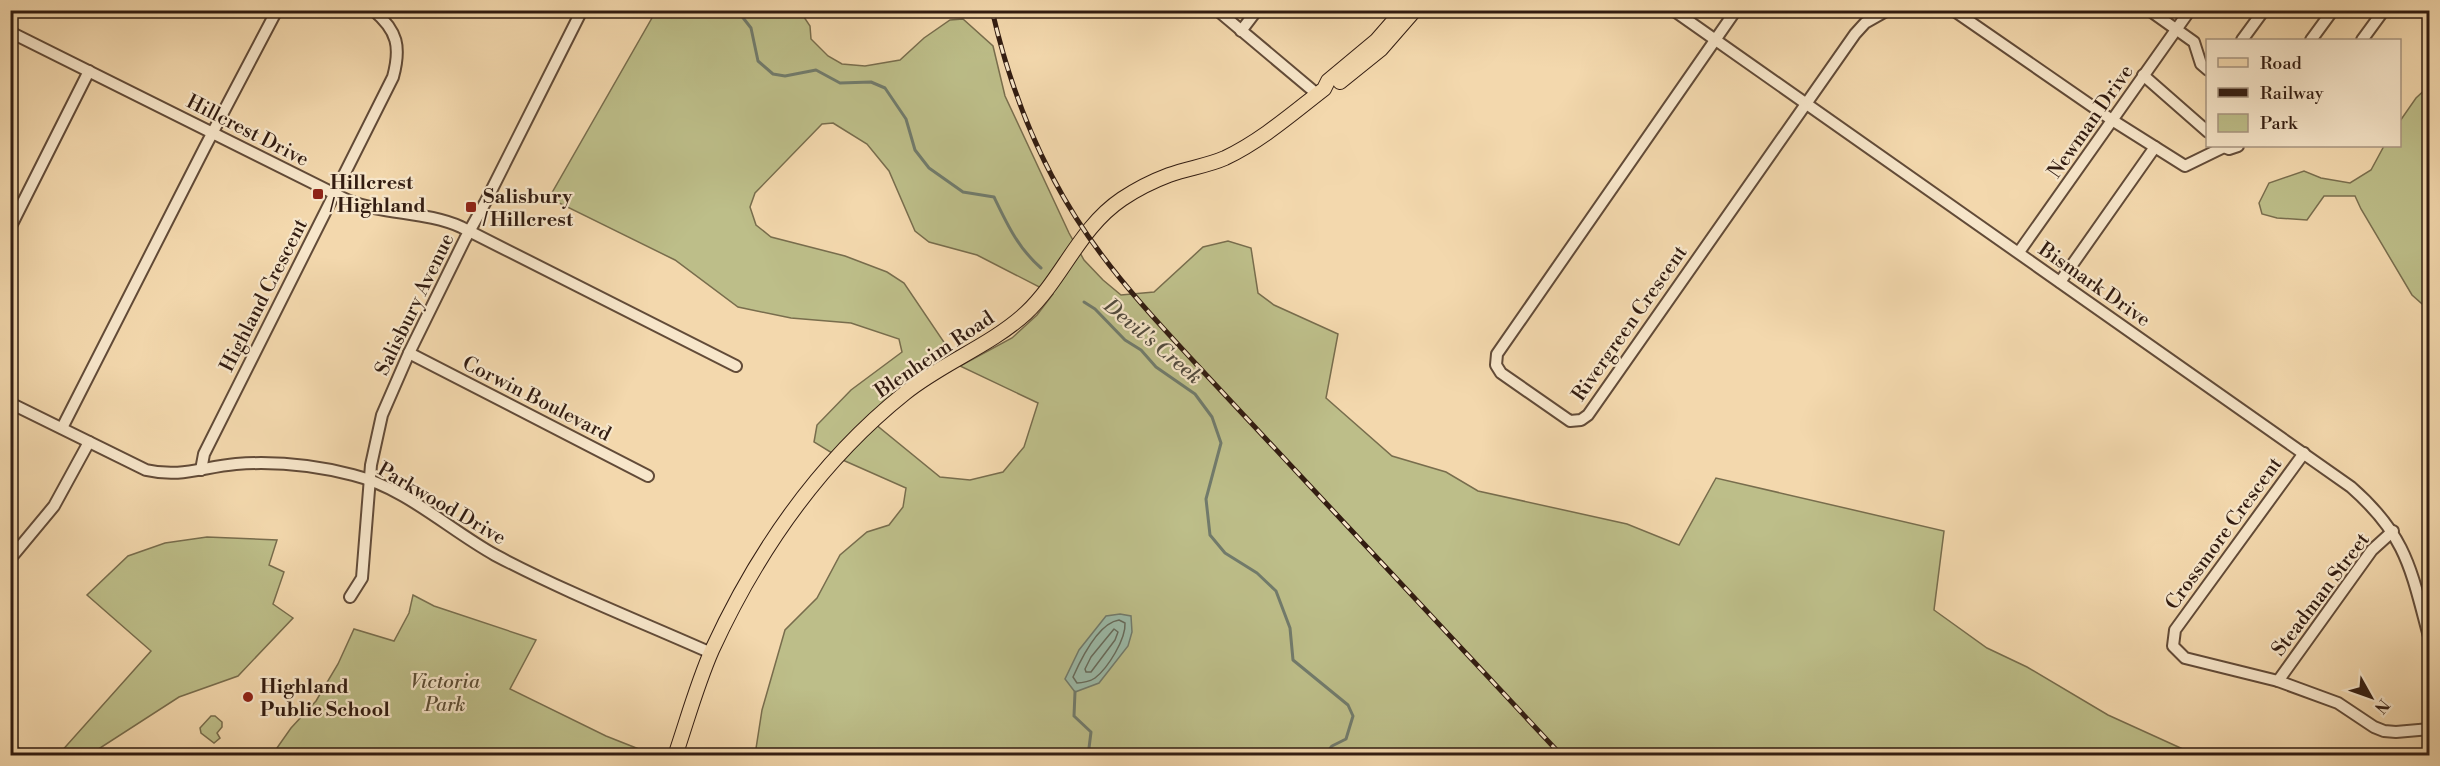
<svg xmlns="http://www.w3.org/2000/svg" width="2440" height="766" font-family="'Libre Bodoni',serif">
  <style>
    .green { fill: #bdbe89; stroke: #786d4d; stroke-width: 1.5; fill-rule: evenodd }
    .water { fill: #9bbaa8; stroke: #717b6c; stroke-width: 1.5 }
    .lines { fill: none; stroke-linecap: round; stroke-linejoin: round }
    .shore { stroke: #666b5c; stroke-width: 1.5 }
    .stream { stroke: #717b6c; stroke-width: 3 }
    .minor-casing { stroke: #624b38; stroke-width: 14 }
    .major-casing { stroke: #321c11; stroke-width: 16 }
    .minor { stroke: #f7e6ca; stroke-width: 10 }
    .major { stroke: #f3d8ad; stroke-width: 14 }
    .rail-casing { stroke: #321c11; stroke-width: 5 }
    .rail { stroke: #f7e6ca; stroke-width: 3; stroke-dasharray: 9; stroke-linecap: butt }
    .poi-dot { fill: #8f2418; stroke: #f7e6ca; stroke-width: 2 }
    .labels { text-anchor: middle; stroke-width: 4.5; stroke-linejoin: round; paint-order: stroke }
    .street-label { font-size: 20px; fill: #321c11; stroke: #f7e6ca }
    .poi-label { font-size: 20px; font-weight: bold; fill: #321c11; stroke: #f7e6ca; text-anchor: start }
    .park-label { font-size: 20px; font-style: italic; fill: #5c4d35; stroke: #f7e6ca }
    .water-label { font-size: 21px; font-style: italic; fill: #524b3e; stroke: #f7e6ca }
  </style>
  <rect width="100%" height="100%" fill="#f3d8ad"/>
  <filter id="stains"><feTurbulence type="fractalNoise" baseFrequency=".00333" numOctaves="4"/><feColorMatrix values="0 0 0 0 .2 0 0 0 0 .09 0 0 0 0 .02 0 0 0 .5 -.17"/></filter>
  <radialGradient id="worn" r=".72"><stop offset=".6" stop-color="#630" stop-opacity="0"/><stop offset="1" stop-color="#630" stop-opacity=".3"/></radialGradient>
  <g class="green">
    <path d="M656,11H800L810,26L811,39L828,56L842,64L865,66L900,60L924,38L950,20L963,19L993,46L1005,96L1069,233L1084,260L1103,280L1121,295L1154,292L1203,247L1228,241L1251,248L1258,293L1274,305L1338,334L1326,398L1392,456L1446,472L1478,491L1627,524L1679,545L1716,478L1944,531L1934,610L1987,648L2027,667L2108,715L2196,755H755L762,710L785,630L817,598L840,555L867,532L889,525L903,507L906,488L845,461L814,442L817,425L851,390L902,352L899,339L851,323L791,318L738,307L675,260L549,198ZM833,123L867,144L889,171L915,231L929,242L977,255L1053,294L1037,315L1012,338L960,366L1038,403L1024,447L1003,472L970,480L940,477L869,419L954,357L904,283L887,272L845,256L771,237L756,225L750,207L755,193L822,124Z"/>
    <polygon points="2429,86 2429,310 2412,295 2361,209 2355,196 2324,196 2307,220 2277,218 2262,214 2259,203 2269,183 2304,171 2321,178 2350,183 2371,170 2384,146 2400,146 2400,121 2416,98"/>
    <polygon points="207,537 277,540 269,565 284,572 273,604 293,618 238,676 179,697 97,750 59,754 151,651 87,595 128,556 165,543"/>
    <polygon points="413,595 434,606 536,640 510,689 606,736 654,755 272,755 291,728 316,701 338,664 354,629 394,641 409,613"/>
    <polygon points="211,716 215,716 222,722 222,727 217,733 220,738 214,743 201,733 200,728"/>
  </g>
  <polygon class="water" points="1120,614 1131,616 1132,632 1128,646 1099,683 1075,692 1065,679 1079,650 1106,616"/>
  <g class="lines">
    <g class="shore">
      <path d="M1119,620L1125,623C1126,639 1108,668 1095,678C1091,681 1082,683 1077,683L1073,677C1081,659 1099,623 1119,620Z"/>
      <polygon points="1114,629 1118,632 1115,640 1091,672 1086,672 1085,669 1091,657"/>
    </g>
    <g class="stream">
      <path d="M737,10L751,28L758,61L773,74L785,76L816,70L840,83L871,82L885,88L906,119L915,150L929,168L963,192L994,197C1007,224 1018,248 1041,268"/>
      <polyline points="1084,302 1095,309 1125,340 1141,350 1156,367 1195,394 1212,417 1221,443 1206,499 1210,535 1225,553 1257,573 1276,591 1290,628 1293,660 1348,705 1353,716 1346,739 1332,746 1324,756"/>
      <polyline points="1075,692 1074,716 1091,732 1088,756"/>
    </g>
    <g class="minor-casing">
      <g id="minor">
        <polyline points="1217,10 1317,94"/>
        <path d="M1673,10L2351,487C2408,537 2411,571 2430,640"/>
        <polyline points="1736,10 1497,354 1496,365 1501,373 1570,421 1581,420 1588,415 1855,34 1865,23 1888,10"/>
        <polyline points="1953,10 2112,120 2185,166 2224,147 2229,149 2238,146"/>
        <polyline points="2149,10 2194,42 2201,64 2208,70"/>
        <polyline points="1241,31 1257,10"/>
        <path d="M10,32L347,200C384,215 425,211 461,227L736,366"/>
        <polyline points="2242,40 2264,10"/>
        <polyline points="2311,40 2333,10"/>
        <polyline points="2362,40 2384,10"/>
        <polyline points="2143,75 2208,132"/>
        <polyline points="10,228 89,71"/>
        <polyline points="2019,252 2190,10"/>
        <polyline points="2060,282 2155,147"/>
        <polyline points="409,353 648,476"/>
        <path d="M10,403L146,470C181,478 202,467 236,464C276,461 314,465 353,475C406,488 448,529 495,555C565,592 639,621 711,653"/>
        <polyline points="62,428 205,147 277,10"/>
        <polyline points="2304,453 2175,630 2173,646 2185,658 2278,681 2338,703 2374,727 2384,731 2396,732 2430,729"/>
        <path d="M201,470L204,454L393,77C401,47 398,31 373,10"/>
        <polyline points="10,559 54,506 89,442"/>
        <polyline points="350,597 362,578 371,465 382,415 409,353 465,239 486,201 582,10"/>
        <polyline points="2278,681 2372,550 2393,531"/>
        <polyline points="10,749 19,756"/>
      </g>
    </g>
    <g class="major-casing">
      <g id="major">
        <polyline points="1340,82 1381,49 1415,10"/>
        <path d="M675,756C687,721 697,684 712,650C757,552 820,461 905,393C942,363 990,346 1026,313C1063,278 1079,228 1122,199C1137,189 1153,181 1169,175C1188,168 1207,166 1225,158C1261,141 1293,113 1324,89L1328,81L1376,41L1403,10"/>
      </g>
    </g>
    <use href="#minor" class="minor"/>
    <use href="#major" class="major"/>
    <g class="rail-casing">
      <path id="rail" d="M992,10C1012,98 1047,182 1101,254C1130,293 1164,329 1197,365L1562,756"/>
    </g>
    <use href="#rail" class="rail"/>
  </g>
  <g class="poi-dot">
    <rect x="312" y="188" width="12" height="12" rx="3"/>
    <rect x="465" y="201" width="12" height="12" rx="3"/>
    <circle cx="248" cy="697" r="6"/>
  </g>
  <g class="labels">
    <g class="street-label">
      <text transform="translate(2090 121) rotate(-55)" y="7">Newman Drive</text>
      <text transform="translate(248 130) rotate(27)" y="7">Hillcrest Drive</text>
      <text transform="translate(2095 284) rotate(35)" y="7">Bismark Drive</text>
      <text transform="translate(263 295) rotate(-63)" y="7">Highland Crescent</text>
      <text transform="translate(414 304) rotate(-64)" y="7">Salisbury Avenue</text>
      <text transform="translate(1629 323) rotate(-55)" y="7">Rivergreen Crescent</text>
      <text transform="translate(934 354) rotate(-34)" y="7">Blenheim Road</text>
      <text transform="translate(537 398) rotate(27)" y="7">Corwin Boulevard</text>
      <text transform="translate(442 503) rotate(30)" y="7">Parkwood Drive</text>
      <text transform="translate(2223 533) rotate(-54)" y="7">Crossmore Crescent</text>
      <text transform="translate(2320 594) rotate(-53)" y="7">Steadman Street</text>
    </g>
    <g class="poi-label">
      <text x="330" y="189">Hillcrest<tspan x="330" dy="23">/ Highland</tspan></text>
      <text x="483" y="203">Salisbury<tspan x="483" dy="23">/ Hillcrest</tspan></text>
      <text x="260" y="693">Highland<tspan x="260" dy="23">Public School</tspan></text>
    </g>
    <g class="park-label">
      <text x="445" y="688">Victoria<tspan x="445" dy="23">Park</tspan></text>
    </g>
    <g class="water-label">
      <text transform="translate(1153 341) rotate(40)" y="7">Devil's Creek</text>
    </g>
  </g>
  <rect width="2440" height="766" fill="none" stroke="#f3d8ad" stroke-width="36"/>
  <rect x="12" y="12" width="2416" height="742" fill="none" stroke="#321c11" stroke-width="3"/>
  <rect x="18" y="18" width="2404" height="730" fill="none" stroke="#321c11" stroke-width="1.5"/>
  <rect x="2206" y="39" width="195" height="108" fill="#f7e6ca" stroke="#a89580" stroke-width="1.5"/>
  <rect x="2218" y="58" width="30" height="9" fill="#f3d8ad" stroke="#a89580" stroke-width="1.5"/>
  <text x="2260" y="69" font-size="18" fill="#321c11">Road</text>
  <rect x="2218" y="88" width="30" height="9" fill="#321c11" stroke="#a89580" stroke-width="1.5"/>
  <text x="2260" y="99" font-size="18" fill="#321c11">Railway</text>
  <rect x="2218" y="114" width="30" height="18" fill="#bdbe89" stroke="#a89580" stroke-width="1.5"/>
  <text x="2260" y="129" font-size="18" fill="#321c11">Park</text>
  <g transform="translate(2371 697) rotate(130)" stroke="#f7e6ca" stroke-width="4.5" paint-order="stroke">
  <path d="M0-4.5L10 22L0 15L-10 22Z" fill="#321c11"/>
  <text y="-9" font-size="16" font-weight="bold" text-anchor="middle" fill="#321c11">N</text>
  </g>
  <rect width="100%" height="100%" filter="url(#stains)"/>
  <rect width="100%" height="100%" fill="url(#worn)"/>
</svg>
